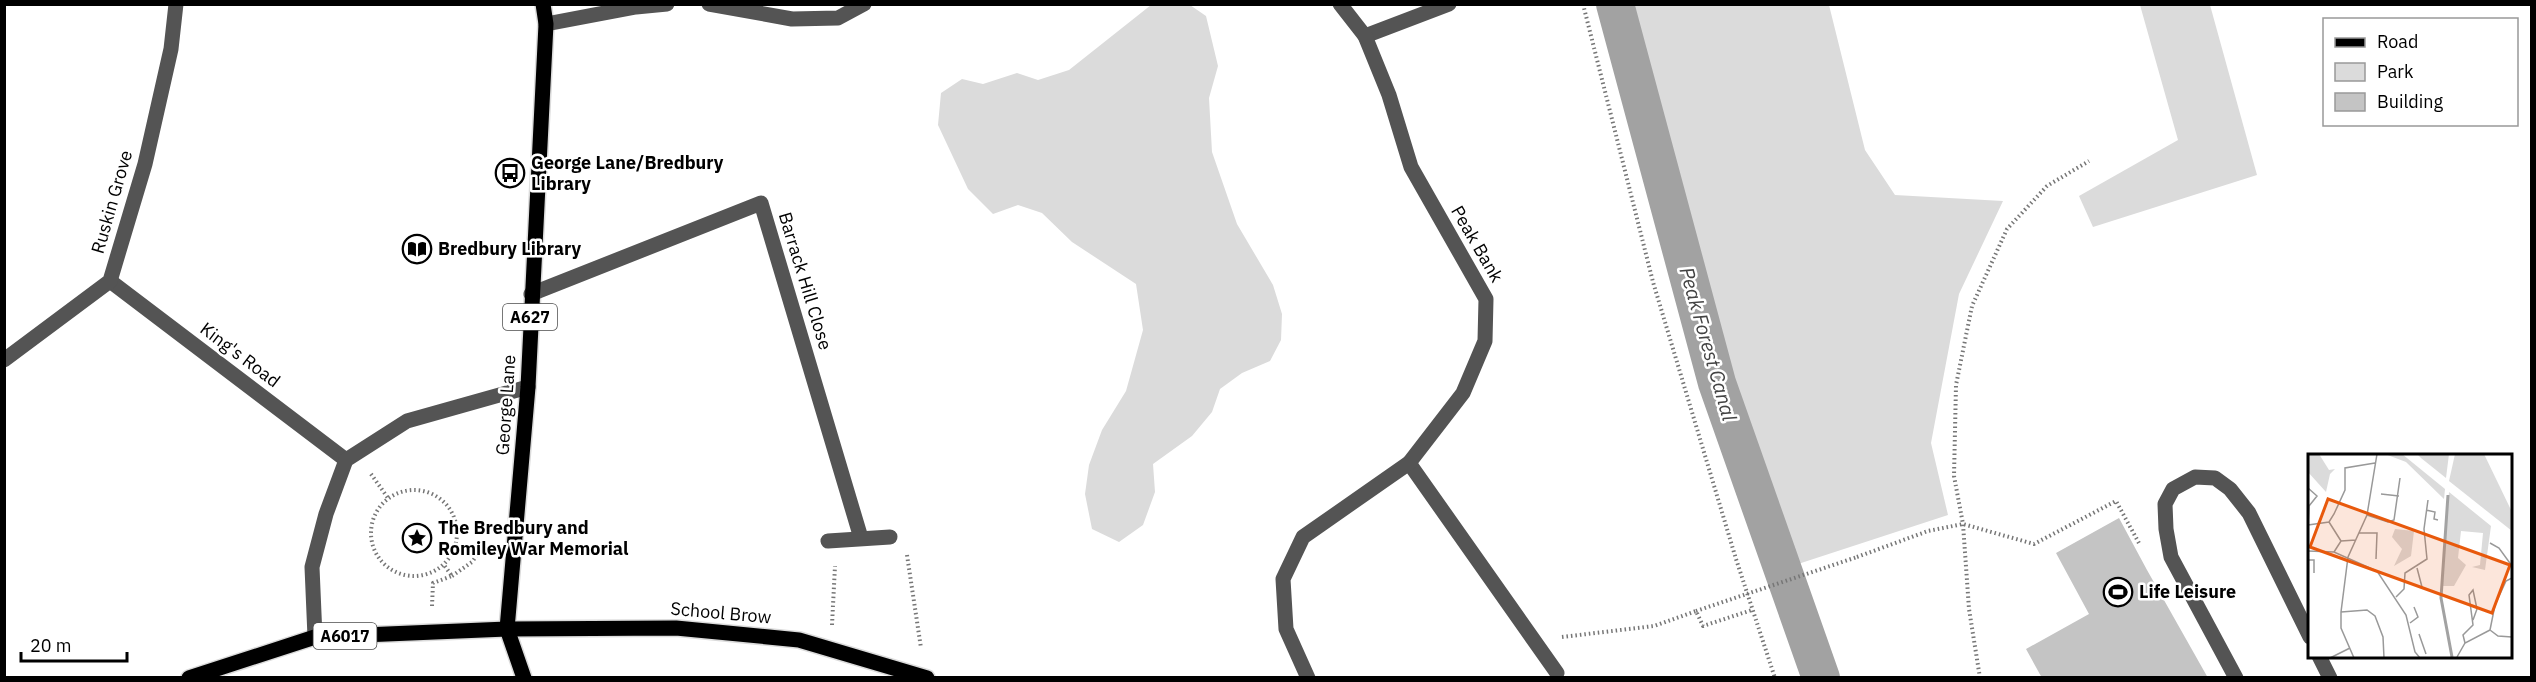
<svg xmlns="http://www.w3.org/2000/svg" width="2536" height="682" font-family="'IBM Plex Sans',sans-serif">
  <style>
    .green { fill: #dbdbdb }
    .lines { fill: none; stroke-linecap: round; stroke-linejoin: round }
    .canal { stroke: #a2a2a2; stroke-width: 38 }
    .building { fill: #c4c4c4 }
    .major-casing { stroke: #dbdbdb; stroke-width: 18 }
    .path { stroke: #767676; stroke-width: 4; stroke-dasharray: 1.5 3; stroke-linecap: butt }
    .minor { stroke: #545454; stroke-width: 15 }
    .major { stroke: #000; stroke-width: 15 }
    .path-bridge { stroke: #767676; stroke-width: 4; stroke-dasharray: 1.5 3; stroke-linecap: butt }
    .labels { text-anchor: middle; stroke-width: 5; stroke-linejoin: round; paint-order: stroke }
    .shield { fill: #fff; stroke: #4c4c4c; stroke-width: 1.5 }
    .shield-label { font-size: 16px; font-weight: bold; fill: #000 }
    .poi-label { font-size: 18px; font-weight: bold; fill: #000; stroke: #fff; text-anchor: start }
    .street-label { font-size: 18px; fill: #000; stroke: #fff }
    .water-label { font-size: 20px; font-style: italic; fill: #434343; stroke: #fff }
    .inset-river { fill: none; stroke: #a2a2a2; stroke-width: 3 }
    .inset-road { fill: none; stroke: #999; stroke-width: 1.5 }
    .view { fill: #e8590c; fill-opacity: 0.15; stroke: #e8590c; stroke-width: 3 }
    .inset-edge { fill: none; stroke: #000; stroke-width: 3 }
  </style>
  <rect width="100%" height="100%" fill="#fff"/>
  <g class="green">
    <polygon points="1151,5 1190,5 1206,16 1218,66 1209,98 1212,152 1237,224 1273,285 1282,314 1281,340 1270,361 1242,373 1220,389 1212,412 1192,436 1153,464 1155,492 1143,525 1119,542 1092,529 1085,494 1089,465 1102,430 1126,391 1143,330 1136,284 1072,242 1042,213 1018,205 993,214 968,189 938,125 941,93 962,79 983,84 1017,73 1038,80 1069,70"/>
    <polygon points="1633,5 1829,5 1865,150 1895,195 2003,201 1959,294 1931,443 1948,515 1795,565 1730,373"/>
    <polygon points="2140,5 2210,5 2257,175 2093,227 2079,196 2178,140"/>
  </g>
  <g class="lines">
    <polyline class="canal" points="1615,4 1717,383 1821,678"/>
  </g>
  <polygon class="building" points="2119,518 2147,570 2208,678 2042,678 2026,649 2089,614 2056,553"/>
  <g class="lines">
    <g class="major-casing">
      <g id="major">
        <polyline points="189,678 315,637 507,629 676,628 799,640 927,678"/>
        <polyline points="524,678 507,629 528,387 546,24 543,4"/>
      </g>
    </g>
    <g class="path">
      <polyline points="1583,4 1653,282 1736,559 1775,678"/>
      <polyline points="371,474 388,498"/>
      <circle cx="414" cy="533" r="43"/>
      <polyline points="907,555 921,648"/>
      <polyline points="1857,557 1928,531 1963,524 2034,544 2116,501 2140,545"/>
      <polyline points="452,576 472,562 480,551 489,552"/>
      <polyline points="432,606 433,583 452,576 444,565"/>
      <polyline points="832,625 835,566"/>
      <polyline points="1562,637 1654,626 1696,611 1703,626 1752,610"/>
      <polyline points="1980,678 1969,609 1963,524 1954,476 1956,385 1972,306 2007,229 2047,186 2089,161"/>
    </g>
    <g class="minor">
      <polyline points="709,4 792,19 838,18 864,4"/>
      <polyline points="546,24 636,7 667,4"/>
      <polyline points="1365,36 1449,4"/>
      <polyline points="110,281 346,460"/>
      <polyline points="531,294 761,203 861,538"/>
      <polyline points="4,360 110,281 145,164 171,49 176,4"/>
      <polyline points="1409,463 1557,673"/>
      <polyline points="828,541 890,537"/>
      <polyline points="315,637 312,567 326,514 346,460 407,421 528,387"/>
      <polyline points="2319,656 2330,678"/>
      <polyline points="1308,678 1286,629 1283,579 1303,537 1409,463 1463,393 1485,341 1486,299 1411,167 1389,95 1365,36 1340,4"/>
      <polyline points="2236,678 2171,557 2166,529 2165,504 2173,489 2195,477 2215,478 2230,489 2249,513 2310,637"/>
    </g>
    <use href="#major" class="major"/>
    <polyline class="path-bridge" points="1696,611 1857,557"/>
  </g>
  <defs>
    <g id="bus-ring" transform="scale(1.5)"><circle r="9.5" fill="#fff" stroke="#000" stroke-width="1.5"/><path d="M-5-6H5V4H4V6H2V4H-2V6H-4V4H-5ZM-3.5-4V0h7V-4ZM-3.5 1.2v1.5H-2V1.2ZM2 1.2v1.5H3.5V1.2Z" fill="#000"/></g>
    <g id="library-ring" transform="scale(1.5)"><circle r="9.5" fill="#fff" stroke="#000" stroke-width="1.5"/><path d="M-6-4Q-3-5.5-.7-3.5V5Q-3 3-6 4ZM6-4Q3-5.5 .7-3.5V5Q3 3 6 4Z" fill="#000"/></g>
    <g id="sight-ring" transform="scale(1.5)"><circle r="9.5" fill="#fff" stroke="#000" stroke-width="1.5"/><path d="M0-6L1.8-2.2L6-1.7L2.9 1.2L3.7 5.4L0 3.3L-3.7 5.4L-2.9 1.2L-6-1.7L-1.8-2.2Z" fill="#000"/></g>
    <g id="stadium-ring" transform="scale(1.5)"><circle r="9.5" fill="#fff" stroke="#000" stroke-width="1.5"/><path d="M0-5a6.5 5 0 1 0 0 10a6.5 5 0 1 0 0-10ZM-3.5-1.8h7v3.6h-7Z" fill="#000"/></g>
  </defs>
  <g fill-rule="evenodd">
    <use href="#bus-ring" x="510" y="173"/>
    <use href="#library-ring" x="417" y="249"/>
    <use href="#sight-ring" x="417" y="538"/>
    <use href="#stadium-ring" x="2118" y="592"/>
  </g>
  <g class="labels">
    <g class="shield">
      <rect x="503" y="304" width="54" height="26" rx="4.5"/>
      <rect x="313.5" y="623" width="63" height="26" rx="4.5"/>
    </g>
    <g class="shield-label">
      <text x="530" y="323">A627</text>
      <text x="345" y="642">A6017</text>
    </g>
    <g class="poi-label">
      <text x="531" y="169">George Lane/Bredbury<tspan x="531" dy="21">Library</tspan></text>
      <text x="438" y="255">Bredbury Library</text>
      <text x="438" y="534">The Bredbury and<tspan x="438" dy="21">Romiley War Memorial</tspan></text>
      <text x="2139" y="598">Life Leisure</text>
    </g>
    <g class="street-label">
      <text transform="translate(112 202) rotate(-74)" y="6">Ruskin Grove</text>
      <text transform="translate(1477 244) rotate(60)" y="6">Peak Bank</text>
      <text transform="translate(805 281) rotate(73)" y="6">Barrack Hill Close</text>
      <text transform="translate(240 355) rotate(37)" y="6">King's Road</text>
      <text transform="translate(506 405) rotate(-86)" y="6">George Lane</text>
      <text transform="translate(721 613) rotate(5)" y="6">School Brow</text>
    </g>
    <g class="water-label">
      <text transform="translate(1708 344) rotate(74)" y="7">Peak Forest Canal</text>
    </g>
  </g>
  <g transform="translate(2308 454)">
    <rect width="204" height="204" fill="#fff"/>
    <path d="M0,0H11L21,16L27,15L22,20L18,38L0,18ZM77,0H94L137,35L136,45L98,8ZM109,0H141L138,24L113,4ZM147,0H176L204,58V77L141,27ZM141,38L183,72L177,116L164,113L172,111L175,79L153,77L150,104L158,111L146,132H134ZM87,75L106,77L103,102L86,112L94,95L84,83Z" fill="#dbdbdb"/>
    <path class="inset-river" d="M140,41L133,144L144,203"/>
    <path class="inset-road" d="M0,34L9,42L1,52L0,71M73,40L91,42M118,56L127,58L126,65L130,66M59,61L80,68L86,66L92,24M21,68L33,87M0,71L21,68L26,60L37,36V14L67,9M51,79H69L68,105M182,89L191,94L204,112M0,97L26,98L69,117L98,161L107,198L112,204M26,98L33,87L48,86M0,106H6V119M109,114L114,133M0,129V150M88,143L96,135L97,119L119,105L116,75L120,46M33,158L59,156L67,162L75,183L76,204M102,169L110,163L106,153M182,176L187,151L198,127L204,124M182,176L190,182L204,183M111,180L118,200M157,189L155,181L165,171L161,141L165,136L169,155L165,166M149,203L157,189L182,176M22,204L42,194M46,204L33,174V158L40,103L59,61L69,0M130,204H151"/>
    <path class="view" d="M20,45L202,111L184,159L2,93Z"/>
    <rect width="204" height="204" class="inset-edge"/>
  </g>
  <rect width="2536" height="682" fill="none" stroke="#000000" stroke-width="12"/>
  <rect x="2323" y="18" width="195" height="108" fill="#ffffff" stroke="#999999" stroke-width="1.5"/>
  <rect x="2335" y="38" width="30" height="9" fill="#000000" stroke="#999999" stroke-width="1.5"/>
  <text x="2377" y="48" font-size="18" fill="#000000">Road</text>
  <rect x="2335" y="63" width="30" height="18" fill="#dbdbdb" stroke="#999999" stroke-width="1.5"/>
  <text x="2377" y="78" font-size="18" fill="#000000">Park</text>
  <rect x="2335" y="93" width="30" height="18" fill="#c4c4c4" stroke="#999999" stroke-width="1.5"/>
  <text x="2377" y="108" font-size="18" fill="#000000">Building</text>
  <path d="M21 652v9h106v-9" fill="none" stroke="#000000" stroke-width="3"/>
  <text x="30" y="652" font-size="18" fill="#000000" stroke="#ffffff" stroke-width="4.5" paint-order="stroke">20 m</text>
</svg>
